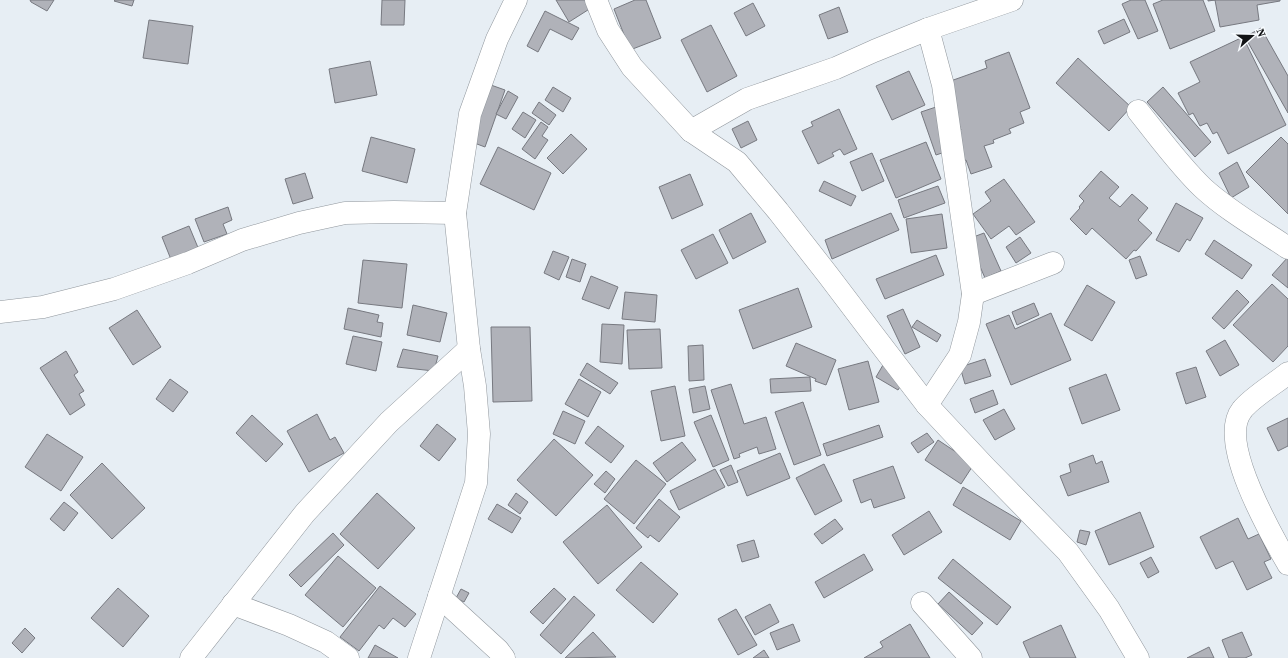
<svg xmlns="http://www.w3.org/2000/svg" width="1288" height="658" font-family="'Source Serif 4',serif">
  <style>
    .building { fill: #b0b2b9; stroke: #777980 }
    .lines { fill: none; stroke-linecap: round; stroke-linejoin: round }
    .minor-casing { stroke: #91979d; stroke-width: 23 }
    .minor { stroke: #fff; stroke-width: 22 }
  </style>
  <rect width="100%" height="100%" fill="#e7eef4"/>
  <g class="building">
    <polygon points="30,0 54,0 47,11 31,2"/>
    <polygon points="115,0 134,0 132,6 114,1"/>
    <polygon points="382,0 405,0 404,25 381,25"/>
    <polygon points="556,0 586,0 591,8 569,22"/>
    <polygon points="635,0 646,0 661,38 630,50 614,9"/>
    <polygon points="1131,0 1145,0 1158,31 1138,39 1122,4"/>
    <polygon points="1163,0 1203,0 1215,31 1170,49 1153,4"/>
    <polygon points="1208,0 1280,0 1280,1 1257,5 1259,20 1220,27 1215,0 1208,1"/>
    <polygon points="753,3 765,26 746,36 734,13"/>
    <polygon points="839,7 848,32 828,39 819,15"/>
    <polygon points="545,11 579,28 572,40 550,29 538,52 527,46"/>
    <polygon points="1124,19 1130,32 1104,44 1098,31"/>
    <polygon points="149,20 193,26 188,64 143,58"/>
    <polygon points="711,25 737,76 707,92 681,40"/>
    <polygon points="1261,28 1288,76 1288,113 1245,37"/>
    <polygon points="1243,37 1286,125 1228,154 1217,132 1213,134 1207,123 1200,126 1193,113 1189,115 1178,93 1200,82 1190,62"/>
    <polygon points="1009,52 1030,108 1020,112 1024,123 1009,129 1011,133 993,140 994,143 984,146 992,167 971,174 966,160 961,162 951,133 961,130 945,83 987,68 985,61"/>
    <polygon points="1078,58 1131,107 1109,131 1056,83"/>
    <polygon points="370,61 377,95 335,103 329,69"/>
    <polygon points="909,71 925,105 892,120 876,86"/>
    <polygon points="488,84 505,90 485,147 469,141"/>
    <polygon points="553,87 571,98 563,112 545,100"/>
    <polygon points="1163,87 1211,142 1195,157 1147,102"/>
    <polygon points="508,91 518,97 506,119 496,114"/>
    <polygon points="539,102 556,115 549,125 532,113"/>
    <polygon points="936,107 951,150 936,155 921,112"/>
    <polygon points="839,109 857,149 844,155 840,149 832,153 834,156 818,164 802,131 813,126 811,122"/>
    <polygon points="523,112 536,120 525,138 512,129"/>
    <polygon points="748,121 757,140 741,148 732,129"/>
    <polygon points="541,122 548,127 542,136 548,140 535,159 522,149"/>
    <polygon points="571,134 587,149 563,174 547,158"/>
    <polygon points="371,137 415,149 407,183 362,171"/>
    <polygon points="1281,137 1288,144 1288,214 1246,172"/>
    <polygon points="926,142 941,179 896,198 880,160"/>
    <polygon points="498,147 551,173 534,210 480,184"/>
    <polygon points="872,153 884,181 862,191 850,162"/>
    <polygon points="1237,162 1249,187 1231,198 1219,173"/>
    <polygon points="1101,171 1119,187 1109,198 1120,207 1132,194 1148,208 1138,220 1152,233 1136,251 1134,250 1126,259 1092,228 1086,235 1070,219 1080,208 1079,207 1084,201 1079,196"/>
    <polygon points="305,173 313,198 293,204 285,179"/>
    <polygon points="690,174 703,205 672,219 659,187"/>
    <polygon points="1004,179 1035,222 1016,235 1009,226 991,239 973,214 991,201 985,192"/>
    <polygon points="824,181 856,196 851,206 819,191"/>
    <polygon points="938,186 945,203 904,218 898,200"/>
    <polygon points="1176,203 1203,218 1190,241 1187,239 1179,252 1156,240"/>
    <polygon points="228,207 232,220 223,224 227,234 204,242 195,219"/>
    <polygon points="751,213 766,242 733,259 719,230"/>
    <polygon points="891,213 899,230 832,259 825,240"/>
    <polygon points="942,214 947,248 911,253 906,219"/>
    <polygon points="189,226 199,250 172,262 162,237"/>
    <polygon points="984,233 1001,271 985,278 968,239"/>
    <polygon points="713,234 728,263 696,279 681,250"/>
    <polygon points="1020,237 1031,253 1016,263 1006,247"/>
    <polygon points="1214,240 1252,265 1242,279 1205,254"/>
    <polygon points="553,251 569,257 559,280 544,273"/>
    <polygon points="936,255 944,275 885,299 876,279"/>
    <polygon points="1140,256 1147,275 1136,279 1129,260"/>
    <polygon points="1288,257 1288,288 1272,275"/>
    <polygon points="572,259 586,264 580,282 566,277"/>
    <polygon points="363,260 407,264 402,308 358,303"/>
    <polygon points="591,276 618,287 609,309 582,299"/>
    <polygon points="1272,284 1288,299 1288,346 1273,362 1233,325"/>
    <polygon points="1087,285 1115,302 1092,341 1064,325"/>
    <polygon points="798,288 812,327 753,349 739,310"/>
    <polygon points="1237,290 1249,302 1224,329 1212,318"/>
    <polygon points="625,292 657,295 655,322 622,319"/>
    <polygon points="1034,303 1039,315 1017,325 1012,312"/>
    <polygon points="413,305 447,313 440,342 407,335"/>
    <polygon points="348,308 379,315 377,322 383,323 381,337 344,329"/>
    <polygon points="903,309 920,347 905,354 887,316"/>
    <polygon points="137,310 161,347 133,365 109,328"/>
    <polygon points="1051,313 1071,360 1011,385 986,324 1009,315 1015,329"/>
    <polygon points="917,320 941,335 937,342 912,327"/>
    <polygon points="602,324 624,325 622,364 600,362"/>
    <polygon points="491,327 530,327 532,401 493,402"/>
    <polygon points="660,329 662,368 629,369 627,330"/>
    <polygon points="353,336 382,342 376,371 346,364"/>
    <polygon points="1225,340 1239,365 1220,376 1206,351"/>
    <polygon points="796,343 836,360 826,385 815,381 816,379 786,366"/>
    <polygon points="703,345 704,380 689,381 688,346"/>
    <polygon points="403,349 438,356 434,371 397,367"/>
    <polygon points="66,351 78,372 74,375 84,391 79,394 85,405 70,415 40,368"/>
    <polygon points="985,359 991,376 965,384 960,367"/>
    <polygon points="868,361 879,402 849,410 838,369"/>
    <polygon points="587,363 618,383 610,394 580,375"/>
    <polygon points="883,365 905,379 898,390 876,377"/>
    <polygon points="1196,367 1206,397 1186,404 1176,373"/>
    <polygon points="1106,374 1120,410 1082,424 1069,388"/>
    <polygon points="810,377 811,391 771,393 770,379"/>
    <polygon points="170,379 188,392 173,412 156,399"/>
    <polygon points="579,379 601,392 588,417 565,404"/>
    <polygon points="731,384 744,424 766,417 776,449 759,454 757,447 739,454 740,457 734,459 711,390"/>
    <polygon points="675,386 685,436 661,441 651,391"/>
    <polygon points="705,386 710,409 693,413 689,389"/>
    <polygon points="993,390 998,404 975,413 970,399"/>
    <polygon points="803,402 821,455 794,465 775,412"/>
    <polygon points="1004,409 1015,429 995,440 983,420"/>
    <polygon points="563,411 585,421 575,444 553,434"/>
    <polygon points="317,414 330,440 335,437 344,453 309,472 287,431"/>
    <polygon points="252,415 283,444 266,462 236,433"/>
    <polygon points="711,415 729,460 713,467 694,422"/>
    <polygon points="1288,418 1288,446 1278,451 1267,428"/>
    <polygon points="437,424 456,439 439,461 420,446"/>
    <polygon points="879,425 883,437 827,456 823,444"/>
    <polygon points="598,426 624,446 611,463 585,443"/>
    <polygon points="927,433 934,442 918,453 911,443"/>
    <polygon points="47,434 83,457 61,491 25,467"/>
    <polygon points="554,439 593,475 556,516 517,480"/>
    <polygon points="938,440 974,464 961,484 925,460"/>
    <polygon points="682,442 696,460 667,482 653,463"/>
    <polygon points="780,453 790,478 747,496 737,471"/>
    <polygon points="1093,455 1096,464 1102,461 1109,482 1068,496 1060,476 1071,472 1069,464"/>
    <polygon points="636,460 666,484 634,524 604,499"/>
    <polygon points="102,463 145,508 112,539 70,495"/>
    <polygon points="824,464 842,501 815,515 796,478"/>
    <polygon points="731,465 738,482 728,486 720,470"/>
    <polygon points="893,466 905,498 874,508 871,499 861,503 853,480"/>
    <polygon points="715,469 725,487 679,510 670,491"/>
    <polygon points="606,471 615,479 605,493 594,484"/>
    <polygon points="963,487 1021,521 1010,540 953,505"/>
    <polygon points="377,493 415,528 378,569 340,534"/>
    <polygon points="516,493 528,502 520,514 508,505"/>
    <polygon points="659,499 680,517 659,542 650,535 648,538 636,528"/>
    <polygon points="64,502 78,513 64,531 50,519"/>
    <polygon points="497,504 521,518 512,533 488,519"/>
    <polygon points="607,505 642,547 598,584 563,542"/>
    <polygon points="929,511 942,532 904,555 892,535"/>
    <polygon points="1140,512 1154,547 1109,565 1095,531"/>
    <polygon points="1238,518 1248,539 1259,534 1271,559 1264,562 1272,578 1247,590 1233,561 1216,569 1200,537"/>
    <polygon points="835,519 843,529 822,544 814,534"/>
    <polygon points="1080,530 1090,532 1086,545 1077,542"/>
    <polygon points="333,533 344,545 301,587 289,575"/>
    <polygon points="754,540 759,557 742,562 737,545"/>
    <polygon points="864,554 873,570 824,598 815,582"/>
    <polygon points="338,556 376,588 343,627 305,595"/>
    <polygon points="1151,557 1159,572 1148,578 1140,563"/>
    <polygon points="953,559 1011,607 997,625 938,578"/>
    <polygon points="641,562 678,594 653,623 616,590"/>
    <polygon points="380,586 416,614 405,627 393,618 384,629 379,625 359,651 340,637"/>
    <polygon points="118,588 149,616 123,647 91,618"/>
    <polygon points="554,588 566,599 543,624 530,612"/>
    <polygon points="461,589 469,593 464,602 456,598"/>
    <polygon points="949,592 983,623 972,635 938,604"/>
    <polygon points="574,596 595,615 561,654 540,635"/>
    <polygon points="770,604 779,622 755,635 745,617"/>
    <polygon points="736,609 757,645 738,655 718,619"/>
    <polygon points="793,624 800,641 777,650 770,633"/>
    <polygon points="910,624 930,658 864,658 883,647 880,642"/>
    <polygon points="1061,625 1076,658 1030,658 1023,642"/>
    <polygon points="25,628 35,638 22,653 12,643"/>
    <polygon points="593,632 616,657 566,658 565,658"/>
    <polygon points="1242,632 1252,655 1245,658 1229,658 1222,640"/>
    <polygon points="375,645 398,658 368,658"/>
    <polygon points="1209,647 1214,658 1187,658"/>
    <polygon points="764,650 769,658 753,658"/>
  </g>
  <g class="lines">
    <g class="minor-casing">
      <g id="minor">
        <polyline points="596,0 608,30 632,67 691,131 737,162 778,211 828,275 875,337 927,405 985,467 1068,552 1109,609 1138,658"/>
        <path d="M1138,111C1159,137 1179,165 1203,188C1228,211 1260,229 1288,248"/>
        <polyline points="691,131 747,99 836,68 874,51 928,29 1012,0"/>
        <polyline points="973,294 1053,263"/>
        <polyline points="0,312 43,307 114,289 188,263 242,240 299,223 345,213 394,212 455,213"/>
        <path d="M1288,373C1276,383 1251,398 1242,410C1217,441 1271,534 1288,564"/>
        <polyline points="927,405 960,355 969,322 973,294 943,85 928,29"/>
        <polyline points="439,596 498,650 504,658"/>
        <polyline points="922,603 971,658"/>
        <polyline points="233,604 289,625 326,642 348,658"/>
        <polyline points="191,658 305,513 389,422 469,349"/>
        <polyline points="419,658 476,483 479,434 475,386 469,349 455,213 470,114 497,39 516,0"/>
      </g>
    </g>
    <use href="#minor" class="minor"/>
  </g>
  <g transform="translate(1252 36) rotate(70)" stroke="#f7fbfe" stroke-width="3" paint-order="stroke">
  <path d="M0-3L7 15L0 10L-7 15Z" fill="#111315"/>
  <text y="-6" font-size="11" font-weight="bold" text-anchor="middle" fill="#111315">N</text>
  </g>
</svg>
